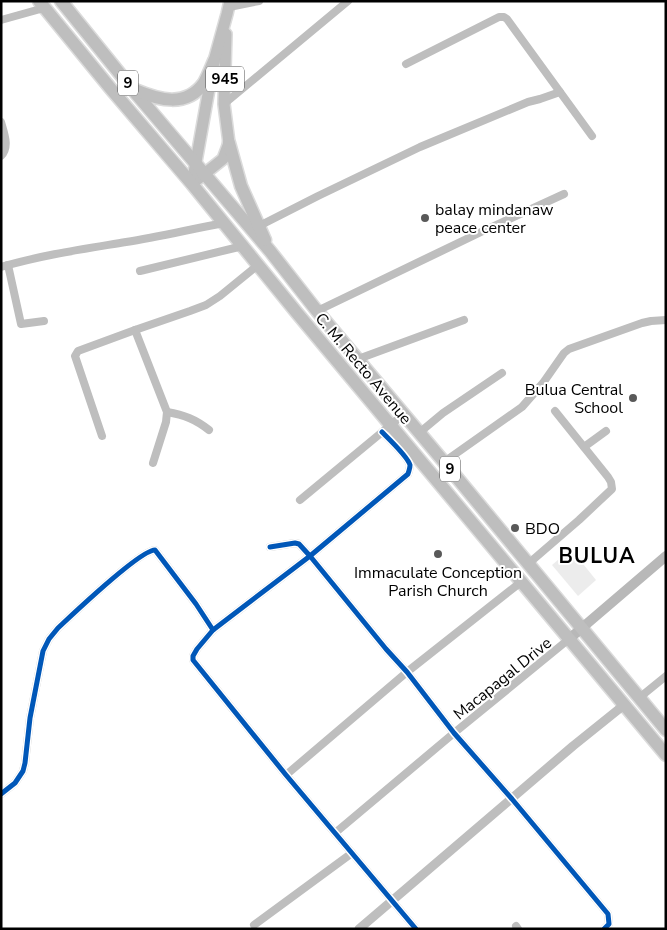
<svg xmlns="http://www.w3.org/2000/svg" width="667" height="930" font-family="'Nunito Sans',sans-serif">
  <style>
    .green { fill: #ececec }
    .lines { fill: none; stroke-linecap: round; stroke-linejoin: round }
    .primary-casing { stroke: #dbdbdb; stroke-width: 14 }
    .trunk-casing { stroke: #dbdbdb; stroke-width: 15 }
    .minor { stroke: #bebebe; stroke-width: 8 }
    .tertiary { stroke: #bebebe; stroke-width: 9 }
    .secondary { stroke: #b8b8b8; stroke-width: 10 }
    .primary { stroke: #bebebe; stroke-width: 11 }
    .trunk { stroke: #bebebe; stroke-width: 12 }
    .cycleway-casing { stroke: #fff; stroke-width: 8 }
    .cycleway { stroke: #0057b8; stroke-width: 5 }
    .poi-dot { fill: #595959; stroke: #fff; stroke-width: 2 }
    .labels { text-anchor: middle; stroke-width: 4; stroke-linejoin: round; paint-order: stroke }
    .shield { fill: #fff; stroke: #4c4c4c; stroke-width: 1 }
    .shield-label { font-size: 15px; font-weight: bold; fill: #000 }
    .poi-label { font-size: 16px; fill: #000; stroke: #fff; text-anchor: start }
    .street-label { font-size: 16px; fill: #000; stroke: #fff }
    .district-label { font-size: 21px; font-weight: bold; letter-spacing: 1px; fill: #000; stroke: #fff }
  </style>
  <rect width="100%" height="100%" fill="#fff"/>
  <polygon class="green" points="571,549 596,580 578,596 552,565"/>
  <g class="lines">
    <g class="primary-casing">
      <g id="primary">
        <polyline points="198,179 223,159 229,143 224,104 226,34"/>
        <polyline points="192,184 214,61 227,14 230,1"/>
      </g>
    </g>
    <g class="trunk-casing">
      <g id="trunk">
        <polyline points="39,1 111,89 192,184 297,313 666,755"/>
        <polyline points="61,1 133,90 270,251 317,311 444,462 666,730"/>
        <path d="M135,90C159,100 186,108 204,83C208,76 211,68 214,61"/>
        <polyline points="229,143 241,186 265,240"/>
      </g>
    </g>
    <g class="minor">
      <polyline points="229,7 259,1"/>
      <polyline points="1,20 44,8"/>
      <polyline points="406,64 499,17 504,17 507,19 592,136"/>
      <polyline points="224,104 348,1"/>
      <path d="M1,122C4,133 10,147 1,156"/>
      <polyline points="259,226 318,196 420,147 528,102 540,99 560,92"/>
      <polyline points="8,265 21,324 44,321"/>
      <path d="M1,267C42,255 84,249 126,242C159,237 191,229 224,223"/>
      <polyline points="140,271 243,246"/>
      <polyline points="317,311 481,232 564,194"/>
      <polyline points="135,330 167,412 166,422 153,463"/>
      <polyline points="358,359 464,320"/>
      <path d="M167,412C184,415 195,419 209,430"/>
      <path d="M382,432C389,439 408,457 410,465C410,469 409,470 408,474L310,556L213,630L197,649L193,656V660L286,775L416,929"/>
      <polyline points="419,433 443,413 502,373"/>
      <polyline points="102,436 75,356 78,351 135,330 190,311 206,305 220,296 258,265"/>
      <polyline points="584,447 606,431"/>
      <polyline points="444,462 522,407 543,383 564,353 569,349 642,323 651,321 666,320"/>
      <polyline points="300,500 404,414"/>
      <polyline points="270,547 295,543 299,544 310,556 386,649 407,672 454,733 512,799 608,914 609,924 604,929"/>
      <polyline points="528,564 579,520 612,489 611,482 608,477 555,411"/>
      <polyline points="639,698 666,676"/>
      <polyline points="286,775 407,672 521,582"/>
      <path d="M1,794L15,783L23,771L25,763L30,718L43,651L49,639L58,628C73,614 140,550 155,550L196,604L213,630"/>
      <polyline points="335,833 454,733 569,639"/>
      <polyline points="254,925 352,853"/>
      <polyline points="516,926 518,929"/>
    </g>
    <polyline class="tertiary" points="359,929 573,746 624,705"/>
    <polyline class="secondary" points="569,639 666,556"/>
    <use href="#primary" class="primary"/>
    <use href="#trunk" class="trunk"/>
    <g class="cycleway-casing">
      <g id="cycleway">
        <path d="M382,432C389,439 408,457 410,465C410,469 409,470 408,474L310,556L213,630L197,649L193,656V660L286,775L416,929"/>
        <polyline points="270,547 295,543 299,544 310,556 386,649 407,672 454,733 512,799 608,914 609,924 604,929"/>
        <path d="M1,794L15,783L23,771L25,763L30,718L43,651L49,639L58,628C73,614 140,550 155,550L196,604L213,630"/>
      </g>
    </g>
    <use href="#cycleway" class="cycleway"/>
  </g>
  <g class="poi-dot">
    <circle cx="425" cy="218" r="5"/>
    <circle cx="633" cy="398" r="5"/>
    <circle cx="515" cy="528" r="5"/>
    <circle cx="438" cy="554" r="5"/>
  </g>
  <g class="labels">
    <g class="shield">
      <rect x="206" y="66.5" width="38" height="25" rx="4"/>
      <rect x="118" y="70.5" width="20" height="25" rx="4"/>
      <rect x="440" y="456.5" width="20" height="25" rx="4"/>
    </g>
    <g class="shield-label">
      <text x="225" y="84">945</text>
      <text x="128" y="88">9</text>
      <text x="450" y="474">9</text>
    </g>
    <g class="poi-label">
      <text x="435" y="215">balay mindanaw<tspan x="435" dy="18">peace center</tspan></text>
      <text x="623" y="395" text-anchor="end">Bulua Central<tspan x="623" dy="18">School</tspan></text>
      <text x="525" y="534">BDO</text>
      <text x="438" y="578" text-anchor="middle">Immaculate Conception<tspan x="438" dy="18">Parish Church</tspan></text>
    </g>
    <g class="street-label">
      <text transform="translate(364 368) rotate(50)" y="6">C. M. Recto Avenue</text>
      <text transform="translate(502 678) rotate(-39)" y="6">Macapagal Drive</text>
    </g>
    <g class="district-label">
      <text x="597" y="563">BULUA</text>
    </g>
  </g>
  <rect width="667" height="930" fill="none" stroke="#000000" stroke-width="5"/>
</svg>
